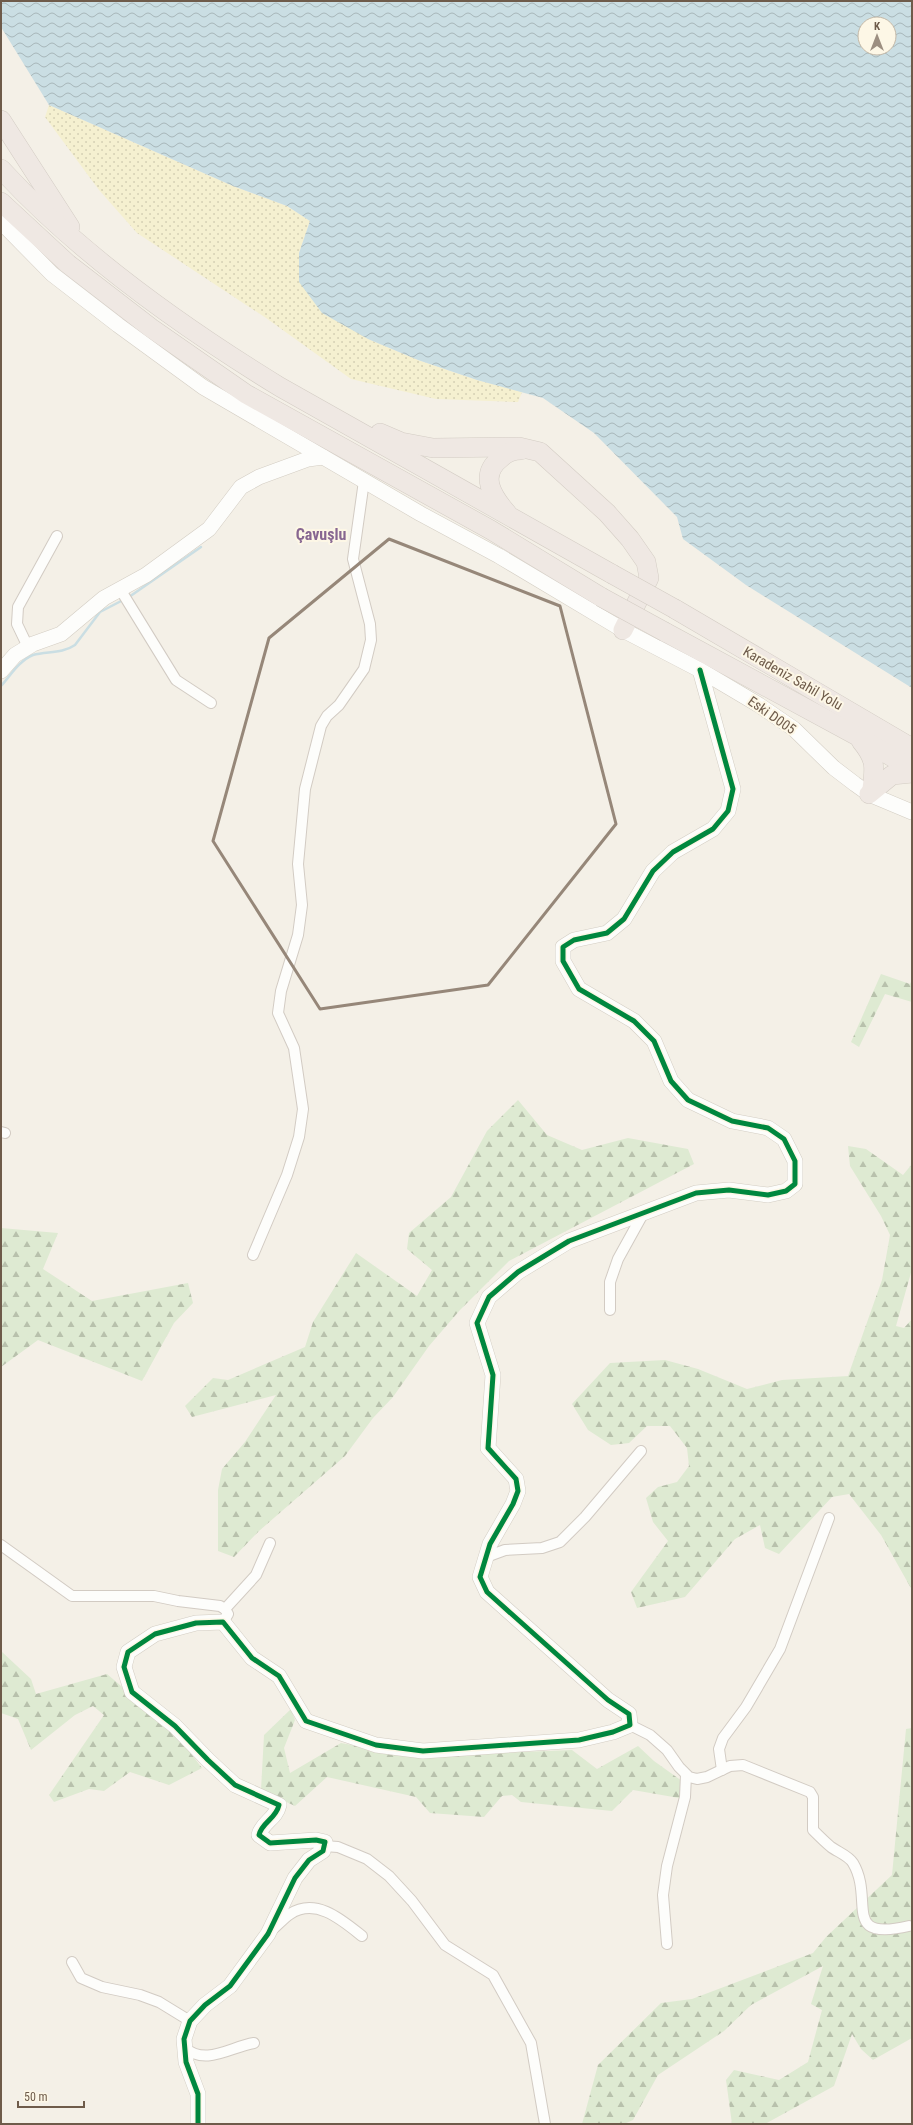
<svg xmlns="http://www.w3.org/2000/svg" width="913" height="2125" font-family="'Roboto Condensed',sans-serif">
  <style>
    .forest { fill: url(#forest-firs) }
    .sand { fill: url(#sand-dots) }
    .water { fill: url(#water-waves); fill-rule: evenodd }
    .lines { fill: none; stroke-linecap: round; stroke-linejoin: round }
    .stream { stroke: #cadee3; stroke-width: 2.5 }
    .street-casing { stroke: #d2cbc3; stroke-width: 12 }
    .secondary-casing { stroke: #d3cdc3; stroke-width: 16 }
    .highway-casing { stroke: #d3ccc4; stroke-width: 20 }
    .street { stroke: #fdfdfb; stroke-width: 10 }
    .secondary { stroke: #fdfdfb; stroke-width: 15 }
    .highway { stroke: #efe8e3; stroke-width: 19 }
    .highway-bridge-casing { stroke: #d3ccc4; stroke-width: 20; stroke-linecap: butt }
    .highway-bridge { stroke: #efe8e3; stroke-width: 19 }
    .cycleway-casing { stroke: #fdf7e6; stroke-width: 8 }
    .cycleway { stroke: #00873e; stroke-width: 5 }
    .marked { fill: none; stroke: #968779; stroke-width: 3; stroke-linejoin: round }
    .labels { text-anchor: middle; stroke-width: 4; stroke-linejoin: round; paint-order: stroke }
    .street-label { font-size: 14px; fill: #6e5b4a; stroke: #fdf7e6 }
    .quarter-label { font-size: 16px; font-weight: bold; fill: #876691; stroke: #fdf7e6 }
  </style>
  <defs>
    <pattern id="forest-firs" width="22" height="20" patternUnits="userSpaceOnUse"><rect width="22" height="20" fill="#deead2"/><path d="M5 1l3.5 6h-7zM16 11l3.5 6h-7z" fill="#b8c1ac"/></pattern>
    <pattern id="sand-dots" width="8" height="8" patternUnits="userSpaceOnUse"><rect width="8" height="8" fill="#f5f0d0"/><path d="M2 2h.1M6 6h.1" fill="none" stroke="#d5d0b4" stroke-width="1.8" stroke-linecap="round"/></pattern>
    <pattern id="water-waves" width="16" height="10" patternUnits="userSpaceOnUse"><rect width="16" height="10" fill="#cadee3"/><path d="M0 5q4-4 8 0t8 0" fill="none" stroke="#a8b7ba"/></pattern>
  </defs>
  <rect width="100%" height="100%" fill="#f4f0e7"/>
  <g class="forest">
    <polygon points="881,974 910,984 912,980 912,1002 885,994 859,1047 851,1042"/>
    <polygon points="518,1100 547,1135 582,1150 628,1138 688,1149 694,1164 509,1261 460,1310 429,1346 393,1397 373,1418 345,1456 259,1531 234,1557 218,1551 218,1490 222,1469 245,1442 276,1395 192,1417 185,1406 213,1378 228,1380 305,1347 313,1322 356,1253 417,1296 432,1270 407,1249 409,1233 451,1197 487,1131"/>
    <polygon points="848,1146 866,1149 903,1175 912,1164 912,1269 896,1326 904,1328 912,1319 912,1590 881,1535 849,1494 832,1497 779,1554 765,1548 760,1525 735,1539 685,1597 637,1608 631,1592 668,1541 653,1522 646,1498 658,1487 677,1482 689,1466 687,1448 670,1426 647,1426 629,1443 611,1445 588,1430 572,1404 610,1363 665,1360 698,1369 747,1389 782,1380 848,1376 882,1280 890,1235 881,1216 850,1166"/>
    <polygon points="1,1228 58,1233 43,1269 92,1301 188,1283 193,1303 174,1323 142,1381 38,1340 1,1367"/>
    <polygon points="1,1651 31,1679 36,1694 107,1674 173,1730 202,1768 169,1785 130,1772 104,1791 89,1789 54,1802 49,1795 104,1715 93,1706 75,1715 31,1750 18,1719 1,1713"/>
    <polygon points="291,1709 295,1720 284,1748 290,1773 341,1743 413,1756 572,1750 597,1769 638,1746 654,1761 682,1781 679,1798 633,1790 612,1811 521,1802 512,1795 502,1796 484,1817 430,1813 416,1797 327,1777 295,1806 261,1790 264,1735"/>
    <polygon points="912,1728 912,2038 873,2060 861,2049 852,2034 834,2086 765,2124 732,2124 726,2080 734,2070 779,2080 808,2062 822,2010 811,2004 823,1966 751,2005 724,2031 658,2075 633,2120 624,2124 582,2124 598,2065 661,2003 692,1999 813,1953 826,1937 892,1875 906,1729"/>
  </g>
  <polygon class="sand" points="49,105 233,186 287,206 310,221 299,253 368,339 418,360 477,380 522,392 518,402 436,399 351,379 266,318 137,233 99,190 45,117"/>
  <path class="water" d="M1,1H912V688L746,585L683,539L677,517L594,433L543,398L477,380L418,360L368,339L322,313L299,282V253L310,221L287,206L233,186L49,105L1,27ZM865,24H889V48H865Z"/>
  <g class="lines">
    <g class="stream">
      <polyline points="129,597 201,547"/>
      <path d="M1,686C10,676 20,660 33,655C47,651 62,654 75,645L100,612L125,599"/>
    </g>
    <g class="street-casing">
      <g id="street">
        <polyline points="120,589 176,680 211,703"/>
        <polyline points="28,647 17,624 18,607 57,536"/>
        <polyline points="1,1132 5,1133"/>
        <polyline points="253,1255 287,1175 299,1137 303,1109 294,1048 278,1013 281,991 298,935 302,905 298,864 305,789 321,726 327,716 339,705 364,669 371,640 370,624 353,559 364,481"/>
        <polyline points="610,1310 610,1282 618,1259 644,1212"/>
        <polyline points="1,1545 72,1596 154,1596 178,1601 220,1606 225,1609 228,1614 223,1622"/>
        <polyline points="486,1557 505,1550 542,1548 560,1542 585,1517 641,1451"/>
        <polyline points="225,1609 256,1575 270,1543"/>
        <path d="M630,1725L650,1735L667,1750L679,1767L689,1777L697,1779L707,1777L730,1766L743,1765L810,1792L813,1797V1830C819,1836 825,1842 831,1847C838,1852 849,1856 853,1863C875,1900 840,1942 909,1926"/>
        <polyline points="722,1770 719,1749 723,1738 746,1707 780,1649 829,1518"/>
        <polyline points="324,1846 338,1847 367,1859 389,1876 412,1901 445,1945 493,1975 531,2043 545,2124"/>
        <path d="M273,1929C279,1924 284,1918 290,1914C316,1897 342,1920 362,1936"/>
        <polyline points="667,1944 663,1895 667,1866 685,1797 686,1775"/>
        <polyline points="72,1962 81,1978 102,1987 140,1995 159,2002 190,2021"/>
        <path d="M185,2048C206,2066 230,2047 254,2043"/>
      </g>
    </g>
    <g class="secondary-casing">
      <g id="secondary">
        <polyline points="1,222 52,274 118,325 203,387 421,514 499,556 623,630 700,670 759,705 794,729 834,768 855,784 869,794 912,812"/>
        <polyline points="1,671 15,655 33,644 61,634 104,598 146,575 209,529 241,487 259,477 308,459 323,457"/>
        <path d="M198,2124V2094L186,2062L184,2039L190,2021L205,2005L230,1986L268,1934L295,1878L309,1860L323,1851L325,1842L316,1840L270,1843L259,1835C262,1822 276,1819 279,1805L235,1785L208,1760L175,1726L132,1692L124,1667L128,1652L155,1634L196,1623L223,1622L252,1658L279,1676L306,1721L376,1745L423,1751L579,1740L613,1732L630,1725L629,1714L608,1700L487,1592L480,1577L490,1544L513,1504L518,1491L516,1479L488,1448L493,1375L477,1323L489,1297L518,1272L569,1241L696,1193L729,1190L768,1195L786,1191L795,1184V1161L784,1139L768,1128L732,1121L688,1100L671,1081L654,1041L634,1021L579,989L563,961V947L574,940L607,933L624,919L653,871L673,852L713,829L728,811L733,789L700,670"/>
      </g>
    </g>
    <g class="highway-casing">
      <g id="highway">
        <polyline points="1,120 70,227"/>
        <path d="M1,169C79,254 182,327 280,387L612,574"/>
        <polyline points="1,202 68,264 151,328 246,394 491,530 601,597"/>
        <polyline points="380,433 401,442 433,448 519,447 540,452 607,513 630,539 646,562 649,578 623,630"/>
        <path d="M507,513C493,497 478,475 501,458C506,453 513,450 521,450"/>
        <polyline points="675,609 912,748"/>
        <polyline points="665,632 859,737 912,769"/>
        <path d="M861,741C876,759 875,767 872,789"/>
        <polyline points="869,794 892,775 912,773"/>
      </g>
    </g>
    <use href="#street" class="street"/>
    <use href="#secondary" class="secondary"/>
    <use href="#highway" class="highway"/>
    <g class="highway-bridge-casing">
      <g id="highway-bridge">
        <polyline points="612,574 675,609"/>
        <polyline points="601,597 665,632"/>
      </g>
    </g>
    <use href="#highway-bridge" class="highway-bridge"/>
    <g class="cycleway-casing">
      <path id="cycleway" d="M198,2124V2094L186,2062L184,2039L190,2021L205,2005L230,1986L268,1934L295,1878L309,1860L323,1851L325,1842L316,1840L270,1843L259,1835C262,1822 276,1819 279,1805L235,1785L208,1760L175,1726L132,1692L124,1667L128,1652L155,1634L196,1623L223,1622L252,1658L279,1676L306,1721L376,1745L423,1751L579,1740L613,1732L630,1725L629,1714L608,1700L487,1592L480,1577L490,1544L513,1504L518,1491L516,1479L488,1448L493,1375L477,1323L489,1297L518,1272L569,1241L696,1193L729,1190L768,1195L786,1191L795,1184V1161L784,1139L768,1128L732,1121L688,1100L671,1081L654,1041L634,1021L579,989L563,961V947L574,940L607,933L624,919L653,871L673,852L713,829L728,811L733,789L700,670"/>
    </g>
    <use href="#cycleway" class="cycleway"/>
  </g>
  <path class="marked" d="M389,539L560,606L616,824L488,985L320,1009L213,841L269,638Z"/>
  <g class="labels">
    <g class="street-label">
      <text transform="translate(793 678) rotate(30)" y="5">Karadeniz Sahil Yolu</text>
      <text transform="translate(772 715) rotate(35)" y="5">Eski D005</text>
    </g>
    <g class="quarter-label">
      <text x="321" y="540">Çavuşlu</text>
    </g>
  </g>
  <rect width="913" height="2125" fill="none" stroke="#6e5b4a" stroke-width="4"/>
  <g transform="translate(877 36)"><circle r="19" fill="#fdf7e6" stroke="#c4b9a8"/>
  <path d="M0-3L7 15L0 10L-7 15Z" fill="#9d8f81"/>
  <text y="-6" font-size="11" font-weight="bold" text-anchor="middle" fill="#6e5b4a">K</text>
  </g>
  <path d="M18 2101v6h66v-6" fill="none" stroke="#6e5b4a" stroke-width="2"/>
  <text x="24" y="2101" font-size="12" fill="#6e5b4a" stroke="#fdf7e6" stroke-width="3" paint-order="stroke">50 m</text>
</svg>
